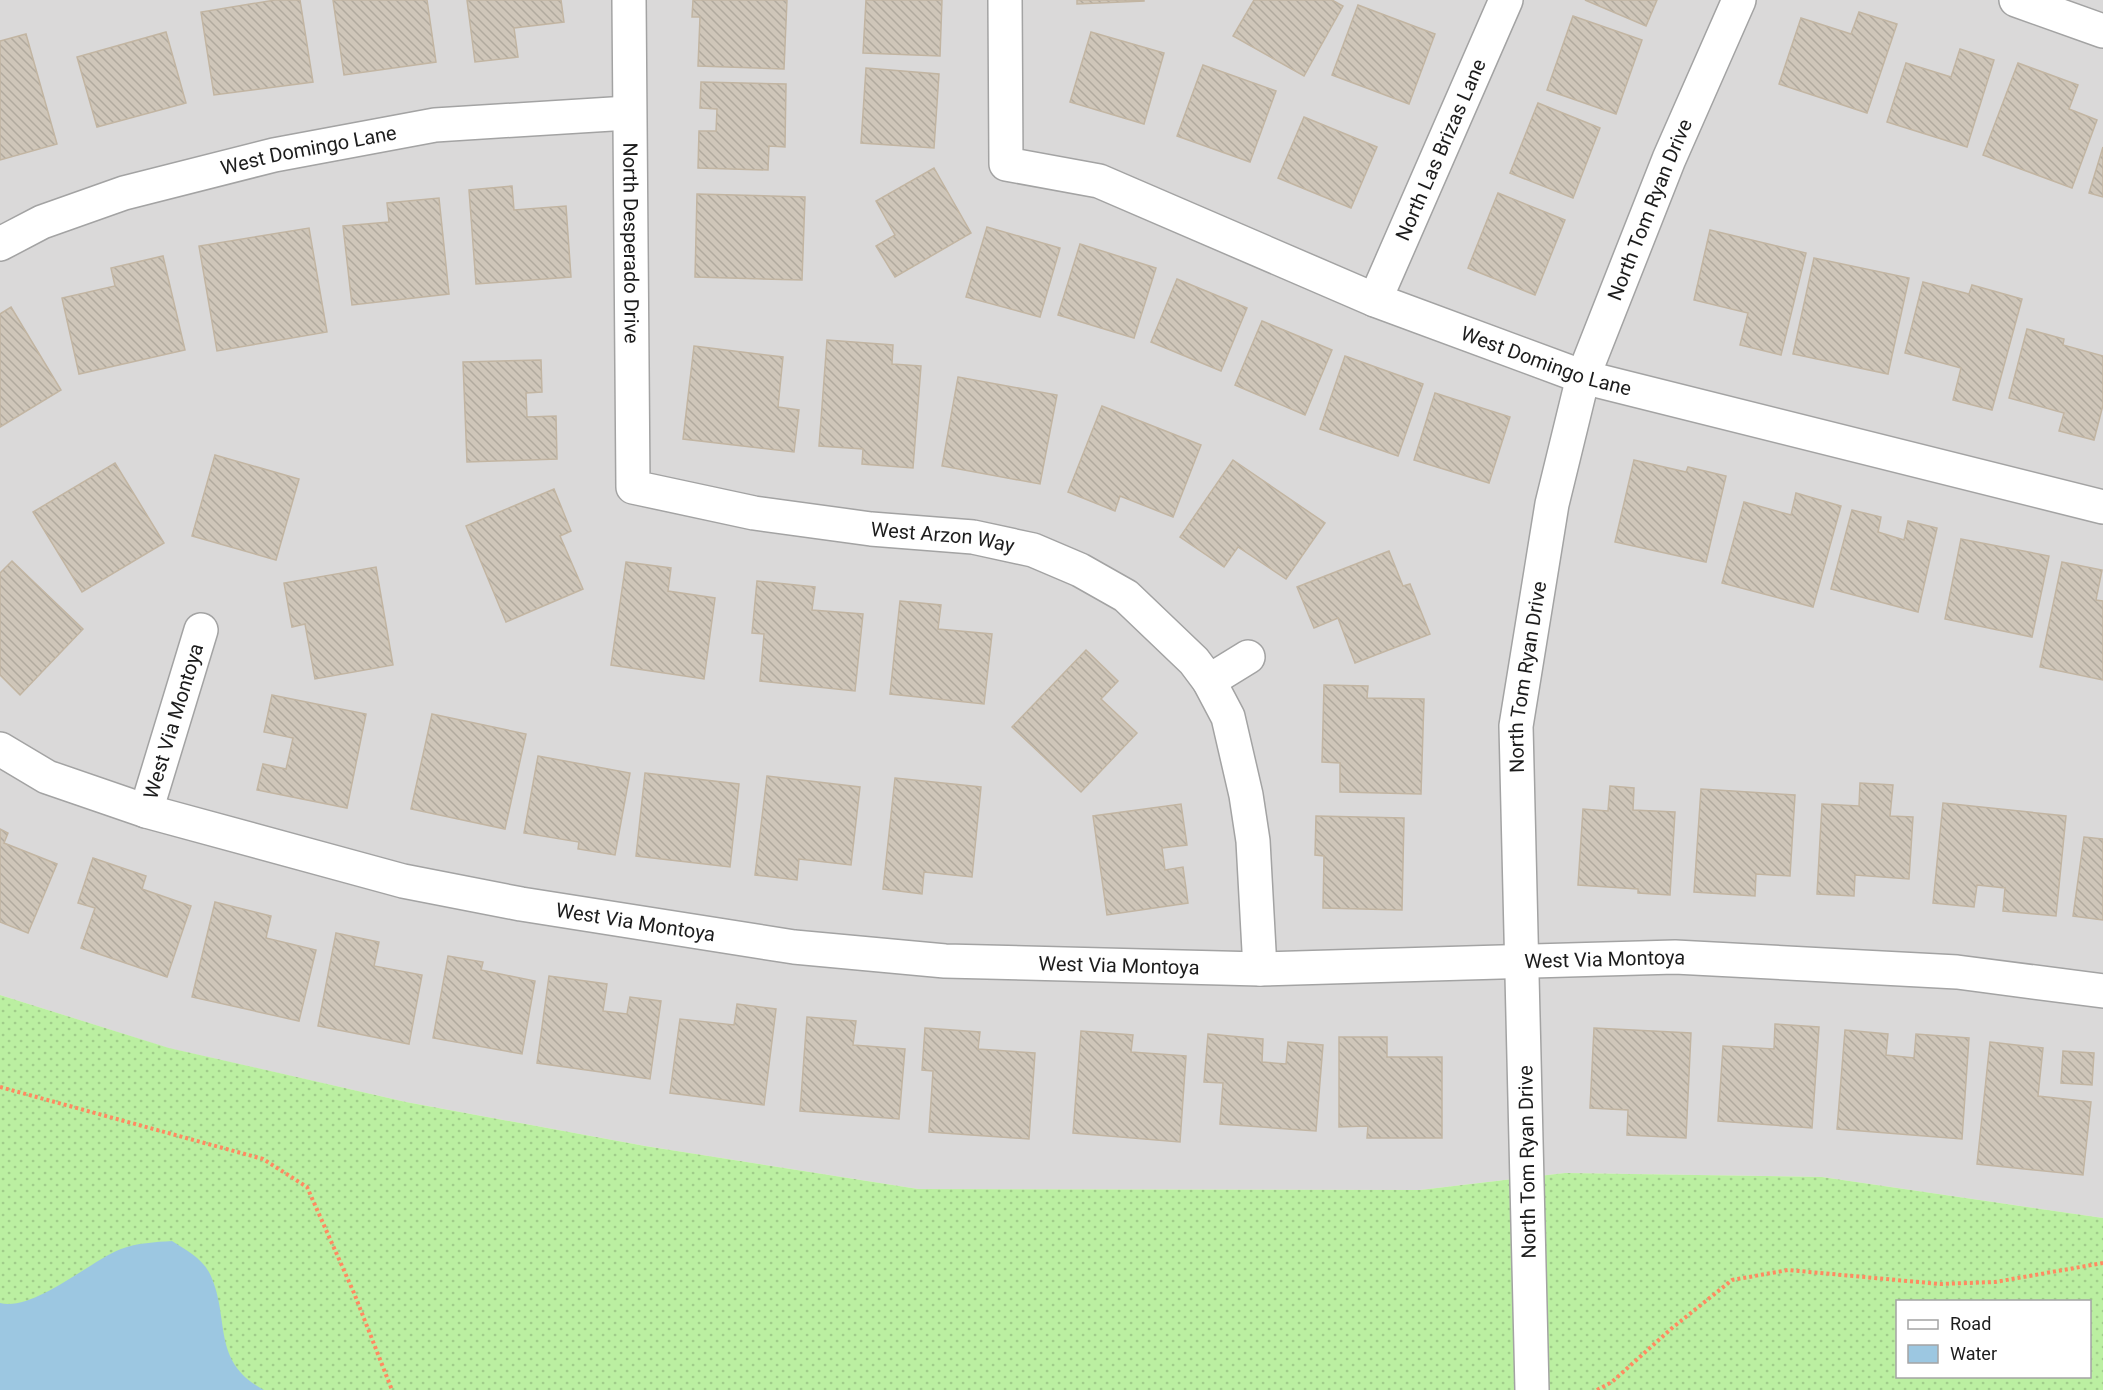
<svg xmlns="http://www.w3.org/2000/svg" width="2103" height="1390" font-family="Roboto,sans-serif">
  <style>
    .residential { fill: #dad9d9 }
    .grass { fill: url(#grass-dots); fill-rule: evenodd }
    .water { fill: #9cc7e1 }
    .building { fill: url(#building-back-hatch); stroke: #c2b5a2; stroke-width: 1.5 }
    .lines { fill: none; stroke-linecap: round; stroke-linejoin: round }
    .street-casing { stroke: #a3a3a3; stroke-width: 36 }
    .path { stroke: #ff8a61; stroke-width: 4; stroke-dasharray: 3 3; stroke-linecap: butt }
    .street { stroke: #fff; stroke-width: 33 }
    .labels { text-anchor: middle; stroke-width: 6; stroke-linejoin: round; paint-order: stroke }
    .street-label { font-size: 20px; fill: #1c1c1c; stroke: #fff }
  </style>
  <defs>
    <pattern id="grass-dots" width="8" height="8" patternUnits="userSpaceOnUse" patternTransform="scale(1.5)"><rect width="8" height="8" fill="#bbefa1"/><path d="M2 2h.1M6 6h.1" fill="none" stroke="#a0cc8a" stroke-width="1.8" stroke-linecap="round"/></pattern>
    <pattern id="building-back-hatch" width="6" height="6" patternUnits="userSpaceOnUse" patternTransform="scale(1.5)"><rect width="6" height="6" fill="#cfc6b9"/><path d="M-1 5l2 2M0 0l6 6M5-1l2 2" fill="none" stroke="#b1aa9e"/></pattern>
  </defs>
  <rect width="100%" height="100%" fill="#efece1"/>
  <polygon class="residential" points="0,0 2103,0 2103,1218 1822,1177 1565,1173 1420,1190 918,1189 645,1146 406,1102 168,1048 0,995"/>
  <path class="grass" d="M0,995L169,1048L406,1102L645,1146L918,1189L1420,1190L1565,1173L1822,1177L2103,1218V1390H0ZM1898,1302H2090V1376H1898Z"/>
  <path class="water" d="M172,1241C186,1250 202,1258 210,1274C231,1319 210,1361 264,1390H0V1303C33,1312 90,1261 121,1249C137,1243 155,1242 172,1241Z"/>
  <g class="building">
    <polygon points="275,0 300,0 313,82 214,95 201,12"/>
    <polygon points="333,0 427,0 436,62 344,75"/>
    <polygon points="467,0 561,0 564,22 514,28 518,57 475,62"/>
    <polygon points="693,0 787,0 784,69 698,66 700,17 692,17"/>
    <polygon points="866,0 942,0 940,56 863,53"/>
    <polygon points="1077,0 1144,0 1144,1 1077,4"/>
    <polygon points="1254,0 1332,0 1343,6 1304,76 1233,36"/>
    <polygon points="1585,0 1657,0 1646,26"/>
    <polygon points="1358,5 1435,34 1409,104 1332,75"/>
    <polygon points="1859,12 1897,24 1867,113 1779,84 1801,18 1851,34"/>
    <polygon points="1573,16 1642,40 1616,114 1547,90"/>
    <polygon points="166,32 186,103 97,127 77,57"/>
    <polygon points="1091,32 1164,53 1144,124 1070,102"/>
    <polygon points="26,34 57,144 0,160 0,41"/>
    <polygon points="1960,49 1994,60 1967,147 1887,122 1906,63 1951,77"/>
    <polygon points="2018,63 2078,85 2069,109 2097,120 2072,188 1983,155"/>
    <polygon points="1203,65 1276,91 1250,162 1177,136"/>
    <polygon points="866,68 939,74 934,148 861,143"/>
    <polygon points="701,82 786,84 785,147 769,146 768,170 698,168 699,131 716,131 717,109 700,108"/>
    <polygon points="1538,103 1600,128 1573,198 1510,173"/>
    <polygon points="1304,117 1377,147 1351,208 1278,178"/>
    <polygon points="2103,147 2103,197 2089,193"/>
    <polygon points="934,168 971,233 895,277 876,246 895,235 876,201"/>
    <polygon points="512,186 514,210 566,206 571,277 476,284 469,190"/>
    <polygon points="1498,193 1565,220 1535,295 1468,268"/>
    <polygon points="697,194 805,197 802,280 695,277"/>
    <polygon points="439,198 449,294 352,305 343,226 389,222 387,203"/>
    <polygon points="987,227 1060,248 1040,317 966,297"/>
    <polygon points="309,228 327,332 217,351 199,246"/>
    <polygon points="1710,230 1806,253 1781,355 1740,345 1748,313 1694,300"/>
    <polygon points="1080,244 1156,268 1134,338 1058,315"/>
    <polygon points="163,256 185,350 79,374 62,298 115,286 111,268"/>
    <polygon points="1814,258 1909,278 1888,374 1793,354"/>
    <polygon points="1177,279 1247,308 1221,371 1151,342"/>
    <polygon points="1923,282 1969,294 1972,285 2022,299 1992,410 1953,400 1961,368 1905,353"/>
    <polygon points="11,307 61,390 0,427 0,314"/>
    <polygon points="1262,321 1332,350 1305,415 1235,385"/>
    <polygon points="2027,329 2064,339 2063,345 2103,356 2103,405 2094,440 2059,431 2064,413 2009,398"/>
    <polygon points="827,340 893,345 892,364 921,366 913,468 862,464 863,449 819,446"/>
    <polygon points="694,346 783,357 778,407 799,410 794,452 683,439"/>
    <polygon points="1345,356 1423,384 1398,456 1320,429"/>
    <polygon points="541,360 542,392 526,393 527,417 556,416 557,459 467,462 463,362"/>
    <polygon points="958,377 1057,395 1040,484 942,466"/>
    <polygon points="1435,393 1510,417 1489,483 1414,460"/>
    <polygon points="1102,406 1201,445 1173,517 1120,496 1115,511 1068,492"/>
    <polygon points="215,455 299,479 276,560 192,536"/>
    <polygon points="1233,460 1325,523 1286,579 1238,547 1224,567 1180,537"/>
    <polygon points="1634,460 1686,472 1688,467 1726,476 1706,562 1615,542"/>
    <polygon points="115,463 164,543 82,592 33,512"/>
    <polygon points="554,489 571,531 560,536 583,589 506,622 466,526"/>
    <polygon points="1796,493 1841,506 1813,607 1722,583 1744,502 1791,515"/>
    <polygon points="1852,510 1881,517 1878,532 1904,540 1908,521 1937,528 1918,612 1831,589"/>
    <polygon points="1961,539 2049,556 2032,637 1945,619"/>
    <polygon points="1389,551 1403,586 1410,584 1430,634 1355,663 1338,618 1314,628 1297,587"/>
    <polygon points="12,561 83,629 20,695 0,675 0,573"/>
    <polygon points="626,562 671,568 668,591 715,598 704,679 611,665"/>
    <polygon points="2062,562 2102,570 2096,600 2103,601 2103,680 2040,667"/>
    <polygon points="376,567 393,665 315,679 305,624 292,627 284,583"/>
    <polygon points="757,581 815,587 812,610 863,614 855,691 760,681 764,634 752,633"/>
    <polygon points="900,601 941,605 938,629 992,634 984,704 890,694"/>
    <polygon points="1086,650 1118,681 1101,699 1137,733 1081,792 1012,727"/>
    <polygon points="1324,685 1368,686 1367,698 1424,699 1421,794 1340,792 1340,763 1322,762"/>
    <polygon points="272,695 366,714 347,808 257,790 263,764 286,769 293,738 264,732"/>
    <polygon points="432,714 526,734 505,829 411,809"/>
    <polygon points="538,756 630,773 615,855 578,849 579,842 524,833"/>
    <polygon points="645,773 739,784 730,867 636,856"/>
    <polygon points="767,776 860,787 851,865 799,859 797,880 755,875"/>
    <polygon points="895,778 981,787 972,877 924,872 922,894 883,889"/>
    <polygon points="1860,783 1893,785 1890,816 1913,817 1909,879 1855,875 1854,896 1817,894 1822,804 1859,806"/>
    <polygon points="1610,786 1634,788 1633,810 1675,812 1670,895 1638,893 1638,889 1578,885 1583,809 1608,811"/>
    <polygon points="1701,789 1795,795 1790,876 1756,874 1755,896 1694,892"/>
    <polygon points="1943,803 2066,816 2056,916 2003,911 2005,888 1977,885 1974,907 1933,903"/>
    <polygon points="1181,804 1187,845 1162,848 1165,870 1183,867 1188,903 1107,915 1093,816"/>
    <polygon points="1316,816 1404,818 1402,910 1323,908 1324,856 1315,855"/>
    <polygon points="0,829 8,833 4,843 57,864 28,933 0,922"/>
    <polygon points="2084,837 2103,839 2103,920 2073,916"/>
    <polygon points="93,858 146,876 142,889 191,906 167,977 81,948 95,908 78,903"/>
    <polygon points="215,902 271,916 266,938 316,950 299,1021 192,997"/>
    <polygon points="336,933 379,942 374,966 422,975 409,1044 318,1026"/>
    <polygon points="448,956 483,962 481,970 535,981 522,1054 433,1038"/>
    <polygon points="549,976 607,984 603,1011 627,1014 630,997 661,1001 650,1079 537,1063"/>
    <polygon points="737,1004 776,1009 764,1105 670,1093 680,1019 734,1025"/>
    <polygon points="807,1017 856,1021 853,1045 905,1049 899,1119 800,1111"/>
    <polygon points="1775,1024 1819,1027 1812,1128 1718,1121 1723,1046 1774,1049"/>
    <polygon points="925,1028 980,1032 978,1049 1035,1053 1029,1139 929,1132 933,1071 922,1070"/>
    <polygon points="1594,1028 1691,1033 1686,1138 1627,1135 1628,1110 1590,1108"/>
    <polygon points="1845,1030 1888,1034 1886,1055 1914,1058 1916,1034 1969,1038 1962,1139 1837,1129"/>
    <polygon points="1081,1031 1133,1035 1131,1052 1186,1056 1180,1142 1073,1133"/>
    <polygon points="1208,1034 1263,1039 1262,1062 1286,1064 1288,1042 1323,1045 1316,1131 1220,1124 1223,1083 1204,1082"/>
    <polygon points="1339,1037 1387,1037 1387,1057 1442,1057 1442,1138 1367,1138 1368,1126 1339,1127"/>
    <polygon points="1990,1042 2043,1048 2038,1096 2091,1102 2083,1175 1977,1164"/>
    <polygon points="2063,1051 2094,1053 2092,1085 2061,1083"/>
  </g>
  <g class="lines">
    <g class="street-casing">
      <g id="street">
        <path id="s1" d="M629,0L633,487L754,513L871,529L973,537L1033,550L1080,570L1126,596L1194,661L1209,681L1228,717L1246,795L1253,841L1260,969"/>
        <path id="s2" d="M1005,0L1006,164L1099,181L1375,300L1583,377L2103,507"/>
        <polyline points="2016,0 2103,31"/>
        <path id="s3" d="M0,244L42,222L124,193L274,155L435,125L628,113"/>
        <path id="s4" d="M1375,300L1506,0"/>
        <polyline points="1209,681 1248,657"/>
        <path id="s5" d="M0,749L47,777L146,811L403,881L521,904L794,947L945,961L1260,969L1675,957L1957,972L2103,991"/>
        <path id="s6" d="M146,811L201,630"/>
        <path id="s7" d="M1532,1390L1516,726L1552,504L1583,377L1669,159L1739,0"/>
      </g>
    </g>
    <g class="path">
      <polyline points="0,1087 263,1159 307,1187 354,1293 392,1390"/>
      <polyline points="1597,1390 1612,1382 1672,1328 1732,1280 1788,1270 1940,1284 1995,1282 2103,1263"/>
    </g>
    <use href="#street" class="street"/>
  </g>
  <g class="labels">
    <g class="street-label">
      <text dy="7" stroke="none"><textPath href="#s4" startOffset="164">North Las Brizas Lane</textPath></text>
      <text dy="7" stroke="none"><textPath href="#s3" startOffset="324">West Domingo Lane</textPath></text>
      <text dy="7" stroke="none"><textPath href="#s7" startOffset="1200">North Tom Ryan Drive</textPath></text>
      <text dy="7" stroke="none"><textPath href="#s1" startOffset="243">North Desperado Drive</textPath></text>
      <text dy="7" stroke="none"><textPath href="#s2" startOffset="741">West Domingo Lane</textPath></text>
      <text dy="7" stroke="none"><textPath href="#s1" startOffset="801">West Arzon Way</textPath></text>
      <text dy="7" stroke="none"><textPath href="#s7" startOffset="714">North Tom Ryan Drive</textPath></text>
      <text dy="7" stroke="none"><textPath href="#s6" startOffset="94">West Via Montoya</textPath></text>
      <text dy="7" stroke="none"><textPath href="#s5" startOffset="662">West Via Montoya</textPath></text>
      <text dy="7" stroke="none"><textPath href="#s5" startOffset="1634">West Via Montoya</textPath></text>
      <text dy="7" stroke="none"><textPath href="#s5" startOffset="1148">West Via Montoya</textPath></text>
      <text transform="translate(1527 1162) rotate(-91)" y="7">North Tom Ryan Drive</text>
    </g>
  </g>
  <rect x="1896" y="1300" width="195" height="78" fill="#ffffff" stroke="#a4a4a4" stroke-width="1.5"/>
  <rect x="1908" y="1320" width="30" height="9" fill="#ffffff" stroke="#a4a4a4" stroke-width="1.5"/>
  <text x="1950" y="1330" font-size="18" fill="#1c1c1c">Road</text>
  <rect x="1908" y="1345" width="30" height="18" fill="#9cc7e1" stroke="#a4a4a4" stroke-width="1.5"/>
  <text x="1950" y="1360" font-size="18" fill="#1c1c1c">Water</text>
</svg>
